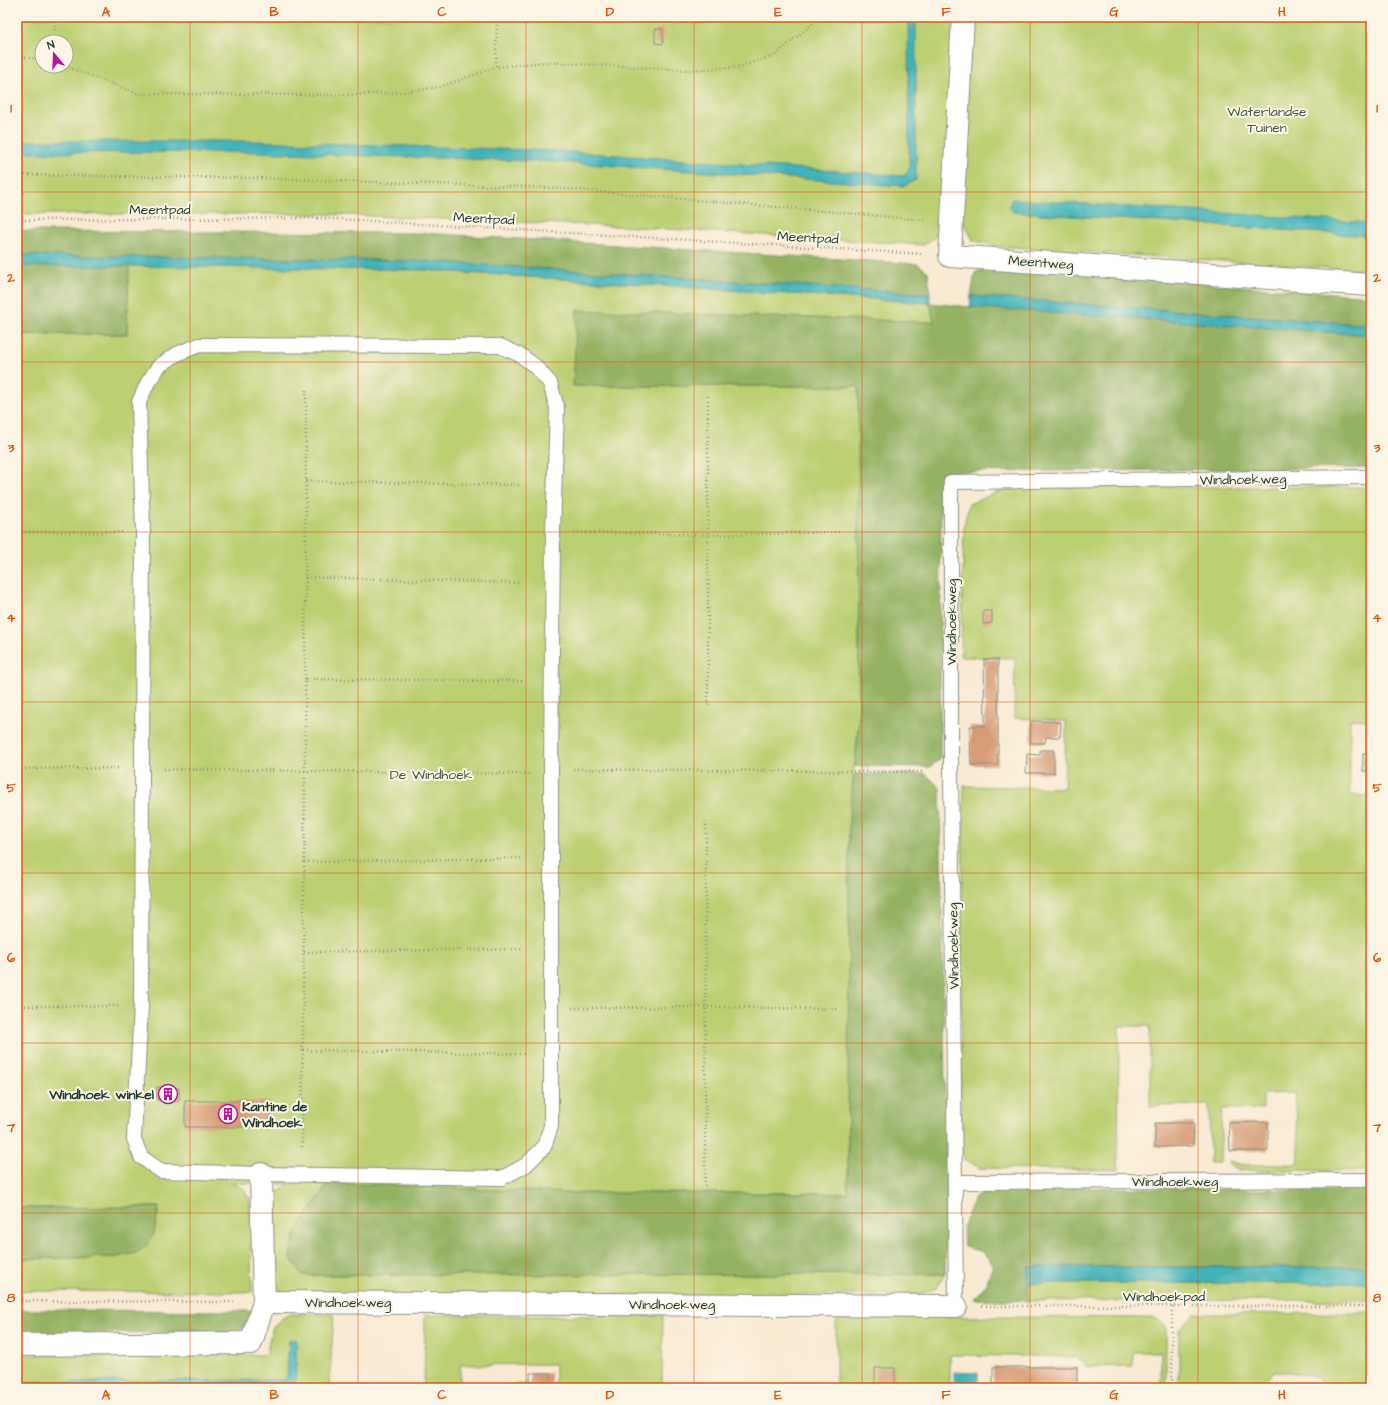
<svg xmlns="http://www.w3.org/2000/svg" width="1388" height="1405" font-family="'Architects Daughter',sans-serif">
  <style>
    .green { fill: #bccf72; stroke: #6e8653; fill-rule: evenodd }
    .forest { fill: #95b264; stroke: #5a784c }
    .water { fill: #41b2b9; stroke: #307876 }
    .building { fill: #d79b76 }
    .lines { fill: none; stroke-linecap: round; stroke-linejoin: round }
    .service-casing { stroke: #8c9383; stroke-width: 16 }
    .minor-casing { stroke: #8c9383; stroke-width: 24 }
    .path { stroke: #8c9383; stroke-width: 2.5; stroke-dasharray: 1 3; stroke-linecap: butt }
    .service { stroke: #fff; stroke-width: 14 }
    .minor { stroke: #fff; stroke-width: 22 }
    .grid { fill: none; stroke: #de580e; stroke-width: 1; stroke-opacity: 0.55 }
    .labels { text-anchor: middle; stroke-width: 4; stroke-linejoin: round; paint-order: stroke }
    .park-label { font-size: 14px; fill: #3e5a40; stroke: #fcf5e5 }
    .street-label { font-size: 14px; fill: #1f3d34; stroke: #fcf5e5 }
    .poi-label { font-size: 14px; font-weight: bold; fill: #1f3d34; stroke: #fcf5e5; text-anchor: end }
    .neatline { fill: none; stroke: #de580e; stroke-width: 1.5 }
    .grid-label { font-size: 13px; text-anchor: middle; font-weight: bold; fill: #de580e }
  </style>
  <rect width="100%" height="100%" fill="#fcf5e5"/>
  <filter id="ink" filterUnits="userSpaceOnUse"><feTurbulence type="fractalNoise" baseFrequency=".025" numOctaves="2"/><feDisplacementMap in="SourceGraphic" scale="8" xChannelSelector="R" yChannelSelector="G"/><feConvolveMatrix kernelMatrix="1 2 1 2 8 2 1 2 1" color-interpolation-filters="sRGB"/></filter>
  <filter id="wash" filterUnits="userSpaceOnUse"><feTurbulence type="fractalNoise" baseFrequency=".012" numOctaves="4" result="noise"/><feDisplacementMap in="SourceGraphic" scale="16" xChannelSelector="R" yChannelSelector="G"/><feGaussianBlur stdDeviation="0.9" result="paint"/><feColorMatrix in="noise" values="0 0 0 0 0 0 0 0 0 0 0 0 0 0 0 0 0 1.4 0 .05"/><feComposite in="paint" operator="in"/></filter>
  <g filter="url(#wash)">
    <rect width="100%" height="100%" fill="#f8e9d2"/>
    <g class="green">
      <path d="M17,17H1371V229L1013,212L1371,236V271L997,246L973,240L962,219L941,220L935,237L924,245L635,227L324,214H17ZM42,42H66V66H42Z"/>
      <polygon points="129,266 422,270 930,303 934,322 577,311 574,386 859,386 859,720 849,819 848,1193 570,1193 328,1183 303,1275 945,1274 936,1288 919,1295 291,1295 275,1287 268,1203 276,1193 290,1184 231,1183 244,1189 250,1201 252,1292 17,1291 17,1259 117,1257 158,1207 17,1208 17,334 127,334"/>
      <polygon points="1010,487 1371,487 1371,720 1350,719 1350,795 1371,796 1371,1171 1239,1170 1229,1164 1229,1161 1244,1165 1298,1164 1299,1153 1295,1093 1263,1094 1263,1109 1222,1109 1220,1163 1210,1163 1209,1105 1150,1106 1150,1026 1119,1026 1118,1170 980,1168 964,1159 961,1149 961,938 964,786 1064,788 1066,721 1014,718 1015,658 961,657 964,525 969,504"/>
      <polygon points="1028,1283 1371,1283 1371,1300 1029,1301"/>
      <polygon points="1371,1313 1371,1388 1333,1388 1306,1374 1274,1371 1260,1388 1179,1388 1179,1330 1194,1314"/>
      <path d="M290,1314H334L329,1388H295L296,1340H289L287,1380L17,1382V1355H266C272,1333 268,1325 290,1314Z"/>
      <path d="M425,1315L556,1316L663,1315L662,1388C652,1388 643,1386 632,1388H514V1384H555V1364L460,1365V1388H424Z"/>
      <polygon points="836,1316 1156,1318 1166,1327 1166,1388 1161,1388 1161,1352 1133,1352 1133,1366 1087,1367 1075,1357 950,1355 950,1388 836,1388"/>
    </g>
    <g class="forest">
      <polygon points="17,231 424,233 918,264 928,272 930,294 424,261 17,255"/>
      <polygon points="17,266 129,266 127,334 17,334"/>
      <polygon points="986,267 1371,296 1371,325 971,296 975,273"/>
      <polygon points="930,303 970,307 1371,335 1371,468 941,472 940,759 930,767 855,766 859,720 858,386 573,386 577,310 934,322"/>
      <polygon points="854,774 926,774 940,788 947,1211 945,1274 302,1275 290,1257 296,1232 328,1183 570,1193 848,1193 849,819"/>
      <polygon points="1022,1187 1308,1190 1371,1189 1371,1267 1029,1267 1029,1301 974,1299 986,1284 993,1265 983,1252 964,1247 963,1225 975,1198 989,1189"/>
      <polygon points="159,1207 154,1234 147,1245 137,1253 117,1257 17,1259 17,1208"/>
      <polygon points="17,1310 256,1311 246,1326 233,1334 198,1332 17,1334"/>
    </g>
    <g class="water">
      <polygon points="908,17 916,17 916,180 904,186 558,162 252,152 17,153 17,141 252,141 562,151 905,176 909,167"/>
      <polygon points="1012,199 1371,223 1371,236 1013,212 1009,206"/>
      <polygon points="17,255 424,261 930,294 930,303 422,270 129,266 17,266"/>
      <polygon points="971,296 1371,325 1371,335 970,307"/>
      <rect x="1028" y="1267" width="343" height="16"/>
      <polygon points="289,1340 297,1340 295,1388 17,1388 17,1382 287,1380"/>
      <polygon points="954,1372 978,1373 978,1388 954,1388"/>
    </g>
    <g id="blocks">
      <g class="building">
        <polygon points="113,17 140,17 139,20 113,20"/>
        <polygon points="667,17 688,17 688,22 667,21"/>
        <polygon points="655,29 663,29 663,44 655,43"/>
        <polygon points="983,611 992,611 992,623 983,624"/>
        <polygon points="998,659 998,765 971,765 970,726 985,726 984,660"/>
        <polygon points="1031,721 1061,722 1060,737 1046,737 1045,743 1031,743"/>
        <polygon points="1040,750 1054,750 1054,773 1026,773 1027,754 1040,755"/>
        <rect x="1363" y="754" width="8" height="17"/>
        <polygon points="157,1087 179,1088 179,1101 157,1100"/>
        <rect x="185" y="1101" width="85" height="26"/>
        <polygon points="1268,1122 1268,1151 1230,1151 1229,1123"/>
        <polygon points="1155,1123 1194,1123 1193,1146 1155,1147"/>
        <rect x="993" y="1367" width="84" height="21"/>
        <rect x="875" y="1368" width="20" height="20"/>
        <rect x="530" y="1373" width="21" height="11"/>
      </g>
    </g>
  </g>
  <g filter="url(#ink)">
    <use href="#blocks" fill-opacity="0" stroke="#8c9383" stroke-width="1"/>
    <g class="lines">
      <g class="service-casing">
        <g id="service">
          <polygon points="199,345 500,346 520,355 535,366 550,383 557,408 553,532 551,769 551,1126 544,1147 526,1165 502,1178 261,1174 161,1171 141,1157 134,1139 141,1006 142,768 143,532 139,402 148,382 159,366 177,354"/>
          <polyline points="955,1182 1371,1180"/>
          <polyline points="956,1306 951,772 951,482 1371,477"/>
        </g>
      </g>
      <g class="minor-casing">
        <g id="minor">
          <polyline points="963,17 950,256 1371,285"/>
          <polyline points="264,1302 956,1306"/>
          <polyline points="17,1345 251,1343 264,1302 261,1174"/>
        </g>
      </g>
      <g class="path">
        <polyline points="497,17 496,67 544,62 689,70 738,67 774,56 811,25 816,17"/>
        <polyline points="54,42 55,17"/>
        <polyline points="17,57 42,59"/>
        <polyline points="65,66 139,94 353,95 403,92 440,87 496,67"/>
        <polyline points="17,175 254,178 555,188 927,220"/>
        <polyline points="17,220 319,218 923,254"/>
        <polyline points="708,396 708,706"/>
        <polyline points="306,481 521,485"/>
        <polyline points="17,532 122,532"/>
        <polyline points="574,532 708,535 839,532"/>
        <polyline points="305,577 520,583"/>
        <polyline points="305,679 523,681"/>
        <polyline points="17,769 121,768"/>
        <polyline points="164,769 529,774"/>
        <polyline points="573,769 928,772"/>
        <polyline points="304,862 523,858"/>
        <polyline points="304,952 524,949"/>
        <polyline points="17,1006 118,1006"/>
        <polyline points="572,1008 706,1007 839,1009"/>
        <polyline points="303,1050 526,1054"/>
        <polyline points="302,1147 305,771 306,390"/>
        <polyline points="705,1186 706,819"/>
        <polyline points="17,1301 236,1302"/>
        <polyline points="982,1306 1371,1306"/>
        <polyline points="1172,1388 1172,1306"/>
      </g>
      <use href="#service" class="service"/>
      <use href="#minor" class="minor"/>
    </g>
  </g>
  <path class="grid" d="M190,17V1388M358,17V1388M526,17V1388M694,17V1388M862,17V1388M1030,17V1388M1198,17V1388M17,192H1371M17,362H1371M17,532H1371M17,702H1371M17,873H1371M17,1043H1371M17,1213H1371"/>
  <defs>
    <g id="building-ring" transform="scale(1)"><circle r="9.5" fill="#fcf5e5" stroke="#b5179e" stroke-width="1.5"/><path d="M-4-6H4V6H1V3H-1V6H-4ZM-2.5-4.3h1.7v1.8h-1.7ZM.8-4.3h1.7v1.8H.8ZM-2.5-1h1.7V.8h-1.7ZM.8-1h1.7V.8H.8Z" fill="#b5179e"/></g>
  </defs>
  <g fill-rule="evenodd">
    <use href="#building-ring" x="168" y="1094"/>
    <use href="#building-ring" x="228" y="1114"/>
  </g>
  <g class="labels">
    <g class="park-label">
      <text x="1267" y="116">Waterlandse<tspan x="1267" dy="16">Tuinen</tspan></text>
      <text x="431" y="779">De Windhoek</text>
    </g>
    <g class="street-label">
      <text x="160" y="214">Meentpad</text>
      <text transform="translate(484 218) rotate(3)" y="5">Meentpad</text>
      <text transform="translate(808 237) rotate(3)" y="5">Meentpad</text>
      <text transform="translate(1041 262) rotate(4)" y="5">Meentweg</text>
      <text transform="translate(1243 479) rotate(-1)" y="5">Windhoekweg</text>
      <text transform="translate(951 622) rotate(-90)" y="5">Windhoekweg</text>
      <text transform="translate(953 946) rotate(-91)" y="5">Windhoekweg</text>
      <text x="1175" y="1186">Windhoekweg</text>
      <text x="1164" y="1301">Windhoekpad</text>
      <text x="348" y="1307">Windhoekweg</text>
      <text x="672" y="1309">Windhoekweg</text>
    </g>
    <g class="poi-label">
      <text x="154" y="1099">Windhoek winkel</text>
      <text x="242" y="1111" text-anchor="start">Kantine de<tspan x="242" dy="16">Windhoek</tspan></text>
    </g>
  </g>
  <rect width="1388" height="1405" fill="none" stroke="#fcf5e5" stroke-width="44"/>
  <g transform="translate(54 54) rotate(341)"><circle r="19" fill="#fcf5e5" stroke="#a4ab9e"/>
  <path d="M0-3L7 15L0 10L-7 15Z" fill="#b5179e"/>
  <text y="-6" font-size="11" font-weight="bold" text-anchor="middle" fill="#1f3d34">N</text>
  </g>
  <rect x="22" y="22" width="1344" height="1361" class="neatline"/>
  <g class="grid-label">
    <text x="106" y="16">A</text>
    <text x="274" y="16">B</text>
    <text x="442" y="16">C</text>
    <text x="610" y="16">D</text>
    <text x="778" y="16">E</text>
    <text x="946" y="16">F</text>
    <text x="1114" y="16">G</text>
    <text x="1282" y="16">H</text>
    <text x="11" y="112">1</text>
    <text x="1377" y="112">1</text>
    <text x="11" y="282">2</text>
    <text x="1377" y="282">2</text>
    <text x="11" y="452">3</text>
    <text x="1377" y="452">3</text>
    <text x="11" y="622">4</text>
    <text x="1377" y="622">4</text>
    <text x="11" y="792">5</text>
    <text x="1377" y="792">5</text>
    <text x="11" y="962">6</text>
    <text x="1377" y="962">6</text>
    <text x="11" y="1132">7</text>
    <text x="1377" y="1132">7</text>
    <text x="11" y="1302">8</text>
    <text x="1377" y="1302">8</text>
    <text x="106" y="1399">A</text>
    <text x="274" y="1399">B</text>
    <text x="442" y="1399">C</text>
    <text x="610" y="1399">D</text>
    <text x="778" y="1399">E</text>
    <text x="946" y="1399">F</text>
    <text x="1114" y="1399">G</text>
    <text x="1282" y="1399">H</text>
  </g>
</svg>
